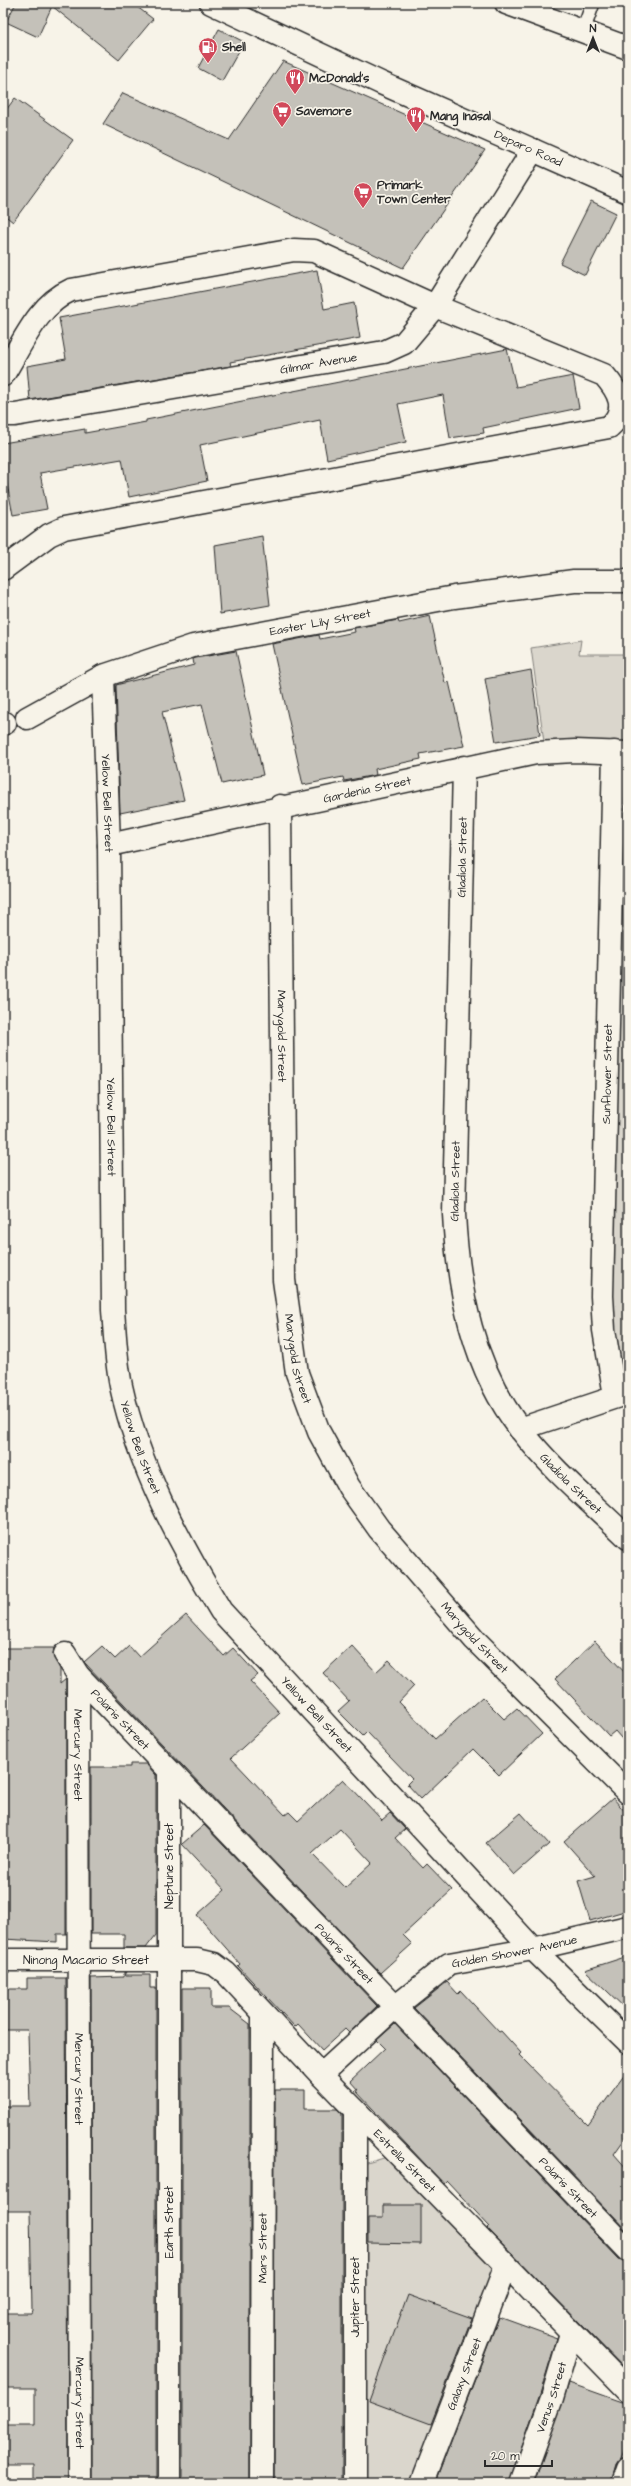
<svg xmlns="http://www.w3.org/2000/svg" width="631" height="2486" font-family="'Architects Daughter',sans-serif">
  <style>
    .green { fill: #dad6cc; stroke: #82807c }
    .building { fill: #c4c1b9; stroke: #2b2b2b; fill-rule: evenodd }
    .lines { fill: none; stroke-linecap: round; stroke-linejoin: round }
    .lane-casing { stroke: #2b2b2b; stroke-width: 16 }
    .street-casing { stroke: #2b2b2b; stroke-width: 25 }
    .secondary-casing { stroke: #2b2b2b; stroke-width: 25 }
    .lane { stroke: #f7f3e8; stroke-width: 13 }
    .street { stroke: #f7f3e8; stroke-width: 22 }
    .secondary { stroke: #f7f3e8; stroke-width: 22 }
    .labels { text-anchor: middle; stroke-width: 3.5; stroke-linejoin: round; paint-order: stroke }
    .poi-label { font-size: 12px; font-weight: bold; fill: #2b2b2b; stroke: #f7f3e8; text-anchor: start }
    .street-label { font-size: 12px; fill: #2b2b2b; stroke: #f7f3e8 }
  </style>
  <rect width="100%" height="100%" fill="#f7f3e8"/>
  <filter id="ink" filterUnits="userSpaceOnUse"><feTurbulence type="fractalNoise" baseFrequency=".025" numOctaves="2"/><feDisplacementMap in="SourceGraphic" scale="8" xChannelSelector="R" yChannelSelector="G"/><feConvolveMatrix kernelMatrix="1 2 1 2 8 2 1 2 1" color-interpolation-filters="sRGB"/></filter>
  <g filter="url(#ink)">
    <g class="green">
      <polygon points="581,640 579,654 628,654 628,743 544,742 531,648"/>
      <polygon points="619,759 628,759 628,1385 620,1386 610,1333"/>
      <polygon points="387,2157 501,2266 418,2483 365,2483 364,2164"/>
    </g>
    <g class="building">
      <polygon points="16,3 132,3 153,19 119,60 52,6 38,37 6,22"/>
      <polygon points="219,29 244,42 222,81 198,68"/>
      <polygon points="283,61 485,150 403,268 103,124 123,93 229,140"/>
      <polygon points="15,98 73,140 13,222 3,214 3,114"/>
      <polygon points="591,201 616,213 585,275 560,263"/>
      <polygon points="317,270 324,309 354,303 360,338 230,362 231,366 30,400 27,366 66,359 59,318"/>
      <polygon points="507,349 516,387 573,376 579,408 483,428 484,433 450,438 443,395 398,404 406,442 327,459 320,420 200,445 207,481 129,497 122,459 40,473 47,509 13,515 6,479 3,443 85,429 85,433 146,422 146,420"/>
      <polygon points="262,536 270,605 220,614 215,545"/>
      <polygon points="430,616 445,683 449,682 464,746 420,754 421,759 375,769 376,775 344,781 343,777 303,785 272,644 319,635 320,639 355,632 354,628 398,620 399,623"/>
      <polygon points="236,651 263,775 222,784 202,704 162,712 184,800 120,813 116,685 194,665 193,659 196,658"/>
      <polygon points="531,670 540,735 496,742 485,679"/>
      <path d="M186,1615L224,1656L233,1648L258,1675L250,1681L280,1713L231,1758L285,1815L289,1812L298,1821L343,1779L382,1820L390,1813L405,1829L395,1838L423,1868L427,1864L452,1890L403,1935L412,1944L380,1973L84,1662L102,1646L115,1659L129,1646L139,1657ZM340,1829L372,1863L345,1888L312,1854Z"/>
      <polygon points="595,1641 628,1676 628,1746 615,1731 609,1736 555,1679"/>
      <polygon points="352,1646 376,1672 389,1660 414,1686 399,1702 435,1739 482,1697 504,1719 517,1708 542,1734 499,1775 473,1749 421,1799 407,1784 412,1779 367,1732 363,1736 338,1711 349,1701 323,1673"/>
      <polygon points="3,1648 54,1648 53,1655 60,1669 60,1684 66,1679 66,1934 57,1934 57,1942 3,1939"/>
      <polygon points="130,1764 146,1764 156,1775 156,1935 146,1948 124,1948 124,1934 91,1934 91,1767 130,1767"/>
      <polygon points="613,1798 628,1815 628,1910 590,1921 578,1881 595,1876 564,1841"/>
      <polygon points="521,1813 549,1844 514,1875 486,1843"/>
      <polygon points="204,1825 377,2006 349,2033 345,2029 322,2050 298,2024 295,2027 238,1966 240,1964 197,1915 225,1890 182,1844"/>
      <polygon points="628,1956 628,2011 585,1970"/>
      <polygon points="124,1972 126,1972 124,1975 150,1975 150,1988 156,1988 156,2482 92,2482 91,1978 124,1977"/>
      <polygon points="27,1978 66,1978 68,2483 34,2483 34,2465 3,2465 3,2425 35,2425 35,2388 3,2388 3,2313 31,2313 32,2310 30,2211 3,2211 3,2106 30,2106 28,2033 27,2030 3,2030 3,1989 27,1989"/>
      <polygon points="447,1982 458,1994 461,1991 499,2032 501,2031 521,2053 519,2055 588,2125 628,2070 628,2134 614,2154 628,2170 628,2232 414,2008"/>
      <polygon points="182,1988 211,1988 211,2008 229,2008 250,2024 250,2483 182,2482"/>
      <polygon points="395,2024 619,2259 628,2262 628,2372 487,2228 489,2226 447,2181 444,2184 355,2090 358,2090 350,2081 385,2048 377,2040"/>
      <polygon points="275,2090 305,2090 305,2109 337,2109 342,2114 342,2483 274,2481"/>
      <polygon points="383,2205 421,2205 421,2244 368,2243 368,2218 383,2218"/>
      <polygon points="408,2295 472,2318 431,2424 369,2401"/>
      <polygon points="499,2317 557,2338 540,2394 509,2483 435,2483"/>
      <polygon points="569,2383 628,2404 628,2443 622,2458 616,2465 611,2483 534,2483"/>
    </g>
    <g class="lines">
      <g class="lane-casing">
        <polyline id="lane" points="583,31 593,3"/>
      </g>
      <g class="street-casing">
        <g id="street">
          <polyline points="506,3 628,48"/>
          <path d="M3,375C22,345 37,305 71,290L294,250L314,251L435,306L604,375C619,392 629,410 609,427L64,528L49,535L3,569"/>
          <path id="s1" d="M3,415H15L384,352L404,343L435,306L533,150"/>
          <path id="s2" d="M103,676L109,845L113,1310C115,1335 116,1362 121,1386C139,1468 178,1540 221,1611L533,1949L628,2042"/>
          <path id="s3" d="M27,718L103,676L193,646L454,597L574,581H628"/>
          <polyline points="3,724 5,723"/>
          <polyline points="614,752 602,1296 604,1330 615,1396"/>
          <path id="s4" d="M464,767L454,1214C458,1290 473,1369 521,1430C552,1470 592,1503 628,1538"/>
          <path id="s5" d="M280,806L284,1280L297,1373L319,1432L349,1487L379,1529L475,1640L628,1793"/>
          <path id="s6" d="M109,845L536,753L575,751L628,753"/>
          <polyline points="520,1429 628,1393"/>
          <path id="s7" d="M65,1654L78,1675L628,2250"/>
          <path id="s8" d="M78,1675L80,2483"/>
          <polyline points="169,1771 169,2483"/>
          <path id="s9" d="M321,2075L628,2390"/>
          <polyline points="355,2110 355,2483"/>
          <path id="s10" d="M262,2483L263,2013"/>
          <path id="s11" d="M422,2483L506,2265"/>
          <path id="s12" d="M521,2483L552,2398L571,2333"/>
          <polyline points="623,2483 628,2469"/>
        </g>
      </g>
      <g class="secondary-casing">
        <g id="secondary">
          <path id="s13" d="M211,3L381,83L628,192"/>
          <path id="s14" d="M3,1960H197L214,1964L226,1973L321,2075L395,2007L449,1964L533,1949L628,1927"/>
        </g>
      </g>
      <use href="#lane" class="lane"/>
      <use href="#street" class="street"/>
      <use href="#secondary" class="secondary"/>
    </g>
  </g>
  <defs>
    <g id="fuel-pin" transform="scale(1)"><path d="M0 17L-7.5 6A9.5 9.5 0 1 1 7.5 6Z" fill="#d1495b" stroke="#f7f3e8"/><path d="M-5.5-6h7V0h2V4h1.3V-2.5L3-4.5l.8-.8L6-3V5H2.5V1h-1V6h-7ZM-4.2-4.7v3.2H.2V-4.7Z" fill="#fff"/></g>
    <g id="restaurant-pin" transform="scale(1)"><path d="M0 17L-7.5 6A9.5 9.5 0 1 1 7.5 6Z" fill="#d1495b" stroke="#f7f3e8"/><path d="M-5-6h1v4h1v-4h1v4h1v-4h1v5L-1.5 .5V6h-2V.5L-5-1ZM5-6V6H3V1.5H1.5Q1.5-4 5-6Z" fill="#fff"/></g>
    <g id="supermarket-pin" transform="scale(1)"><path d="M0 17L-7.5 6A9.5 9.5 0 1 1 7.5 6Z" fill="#d1495b" stroke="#f7f3e8"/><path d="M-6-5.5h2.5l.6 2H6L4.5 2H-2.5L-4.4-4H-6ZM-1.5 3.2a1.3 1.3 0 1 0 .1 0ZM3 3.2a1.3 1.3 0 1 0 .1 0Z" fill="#fff"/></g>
  </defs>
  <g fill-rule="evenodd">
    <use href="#fuel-pin" x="208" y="47"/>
    <use href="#restaurant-pin" x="295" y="78"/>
    <use href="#supermarket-pin" x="282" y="111"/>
    <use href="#restaurant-pin" x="416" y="116"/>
    <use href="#supermarket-pin" x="363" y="192"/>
  </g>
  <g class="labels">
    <g class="poi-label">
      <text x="222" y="51">Shell</text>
      <text x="309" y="82">McDonald's</text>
      <text x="296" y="115">Savemore</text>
      <text x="430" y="120">Mang Inasal</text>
      <text x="377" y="189">Primark<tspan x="377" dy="14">Town Center</tspan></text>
    </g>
    <g class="street-label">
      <text dy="4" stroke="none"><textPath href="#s13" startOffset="349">Deparo Road</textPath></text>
      <text dy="4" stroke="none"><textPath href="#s1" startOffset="320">Gilmar Avenue</textPath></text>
      <text dy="4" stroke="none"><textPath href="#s3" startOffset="311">Easter Lily Street</textPath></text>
      <text dy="4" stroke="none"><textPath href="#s6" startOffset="264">Gardenia Street</textPath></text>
      <text dy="4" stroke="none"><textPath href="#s2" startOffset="127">Yellow Bell Street</textPath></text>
      <text transform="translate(462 857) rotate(-89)" y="4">Gladiola Street</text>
      <text dy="4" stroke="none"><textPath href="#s5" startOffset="230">Marygold Street</textPath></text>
      <text transform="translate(607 1074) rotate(-89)" y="4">Sunflower Street</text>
      <text dy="4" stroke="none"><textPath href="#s2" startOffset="451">Yellow Bell Street</textPath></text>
      <text transform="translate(455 1181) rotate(-89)" y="4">Gladiola Street</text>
      <text dy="4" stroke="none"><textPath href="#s5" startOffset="554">Marygold Street</textPath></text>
      <text dy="4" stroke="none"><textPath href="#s2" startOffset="775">Yellow Bell Street</textPath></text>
      <text dy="4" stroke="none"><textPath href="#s4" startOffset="750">Gladiola Street</textPath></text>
      <text dy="4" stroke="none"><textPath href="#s5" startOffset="890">Marygold Street</textPath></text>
      <text dy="4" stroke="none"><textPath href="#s2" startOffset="1099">Yellow Bell Street</textPath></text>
      <text dy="4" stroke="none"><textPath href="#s7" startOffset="86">Polaris Street</textPath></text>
      <text dy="4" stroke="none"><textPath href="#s8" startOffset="80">Mercury Street</textPath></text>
      <text transform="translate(169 1866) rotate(-90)" y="4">Neptune Street</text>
      <text dy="4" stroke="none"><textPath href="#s14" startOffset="602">Golden Shower Avenue</textPath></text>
      <text dy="4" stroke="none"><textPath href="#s7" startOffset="410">Polaris Street</textPath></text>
      <text dy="4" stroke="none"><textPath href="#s14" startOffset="83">Ninong Macario Street</textPath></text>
      <text dy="4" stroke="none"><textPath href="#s8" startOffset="404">Mercury Street</textPath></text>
      <text dy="4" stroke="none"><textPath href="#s9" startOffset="120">Estrella Street</textPath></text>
      <text dy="4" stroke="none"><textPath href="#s7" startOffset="734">Polaris Street</textPath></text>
      <text transform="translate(169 2222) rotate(-90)" y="4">Earth Street</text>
      <text dy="4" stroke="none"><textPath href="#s10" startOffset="235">Mars Street</textPath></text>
      <text transform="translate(355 2297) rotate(-90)" y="4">Jupiter Street</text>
      <text dy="4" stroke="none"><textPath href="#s11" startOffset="117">Galaxy Street</textPath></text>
      <text dy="4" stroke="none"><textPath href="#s12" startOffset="91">Venus Street</textPath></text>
      <text dy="4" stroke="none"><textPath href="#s8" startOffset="728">Mercury Street</textPath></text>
    </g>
  </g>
  <rect width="631" height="2486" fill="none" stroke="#f7f3e8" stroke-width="16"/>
  <rect x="8" y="8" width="615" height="2470" fill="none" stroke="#2b2b2b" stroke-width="1.5" filter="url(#ink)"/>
  <g transform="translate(593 38)" stroke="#f7f3e8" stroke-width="3" paint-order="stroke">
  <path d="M0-3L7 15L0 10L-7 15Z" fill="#2b2b2b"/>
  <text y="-6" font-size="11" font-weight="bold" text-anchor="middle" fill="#2b2b2b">N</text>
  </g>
  <path d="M485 2460v6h67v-6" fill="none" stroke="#2b2b2b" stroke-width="2"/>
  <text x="491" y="2460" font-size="12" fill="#2b2b2b" stroke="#f7f3e8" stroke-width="3" paint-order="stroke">20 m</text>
</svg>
